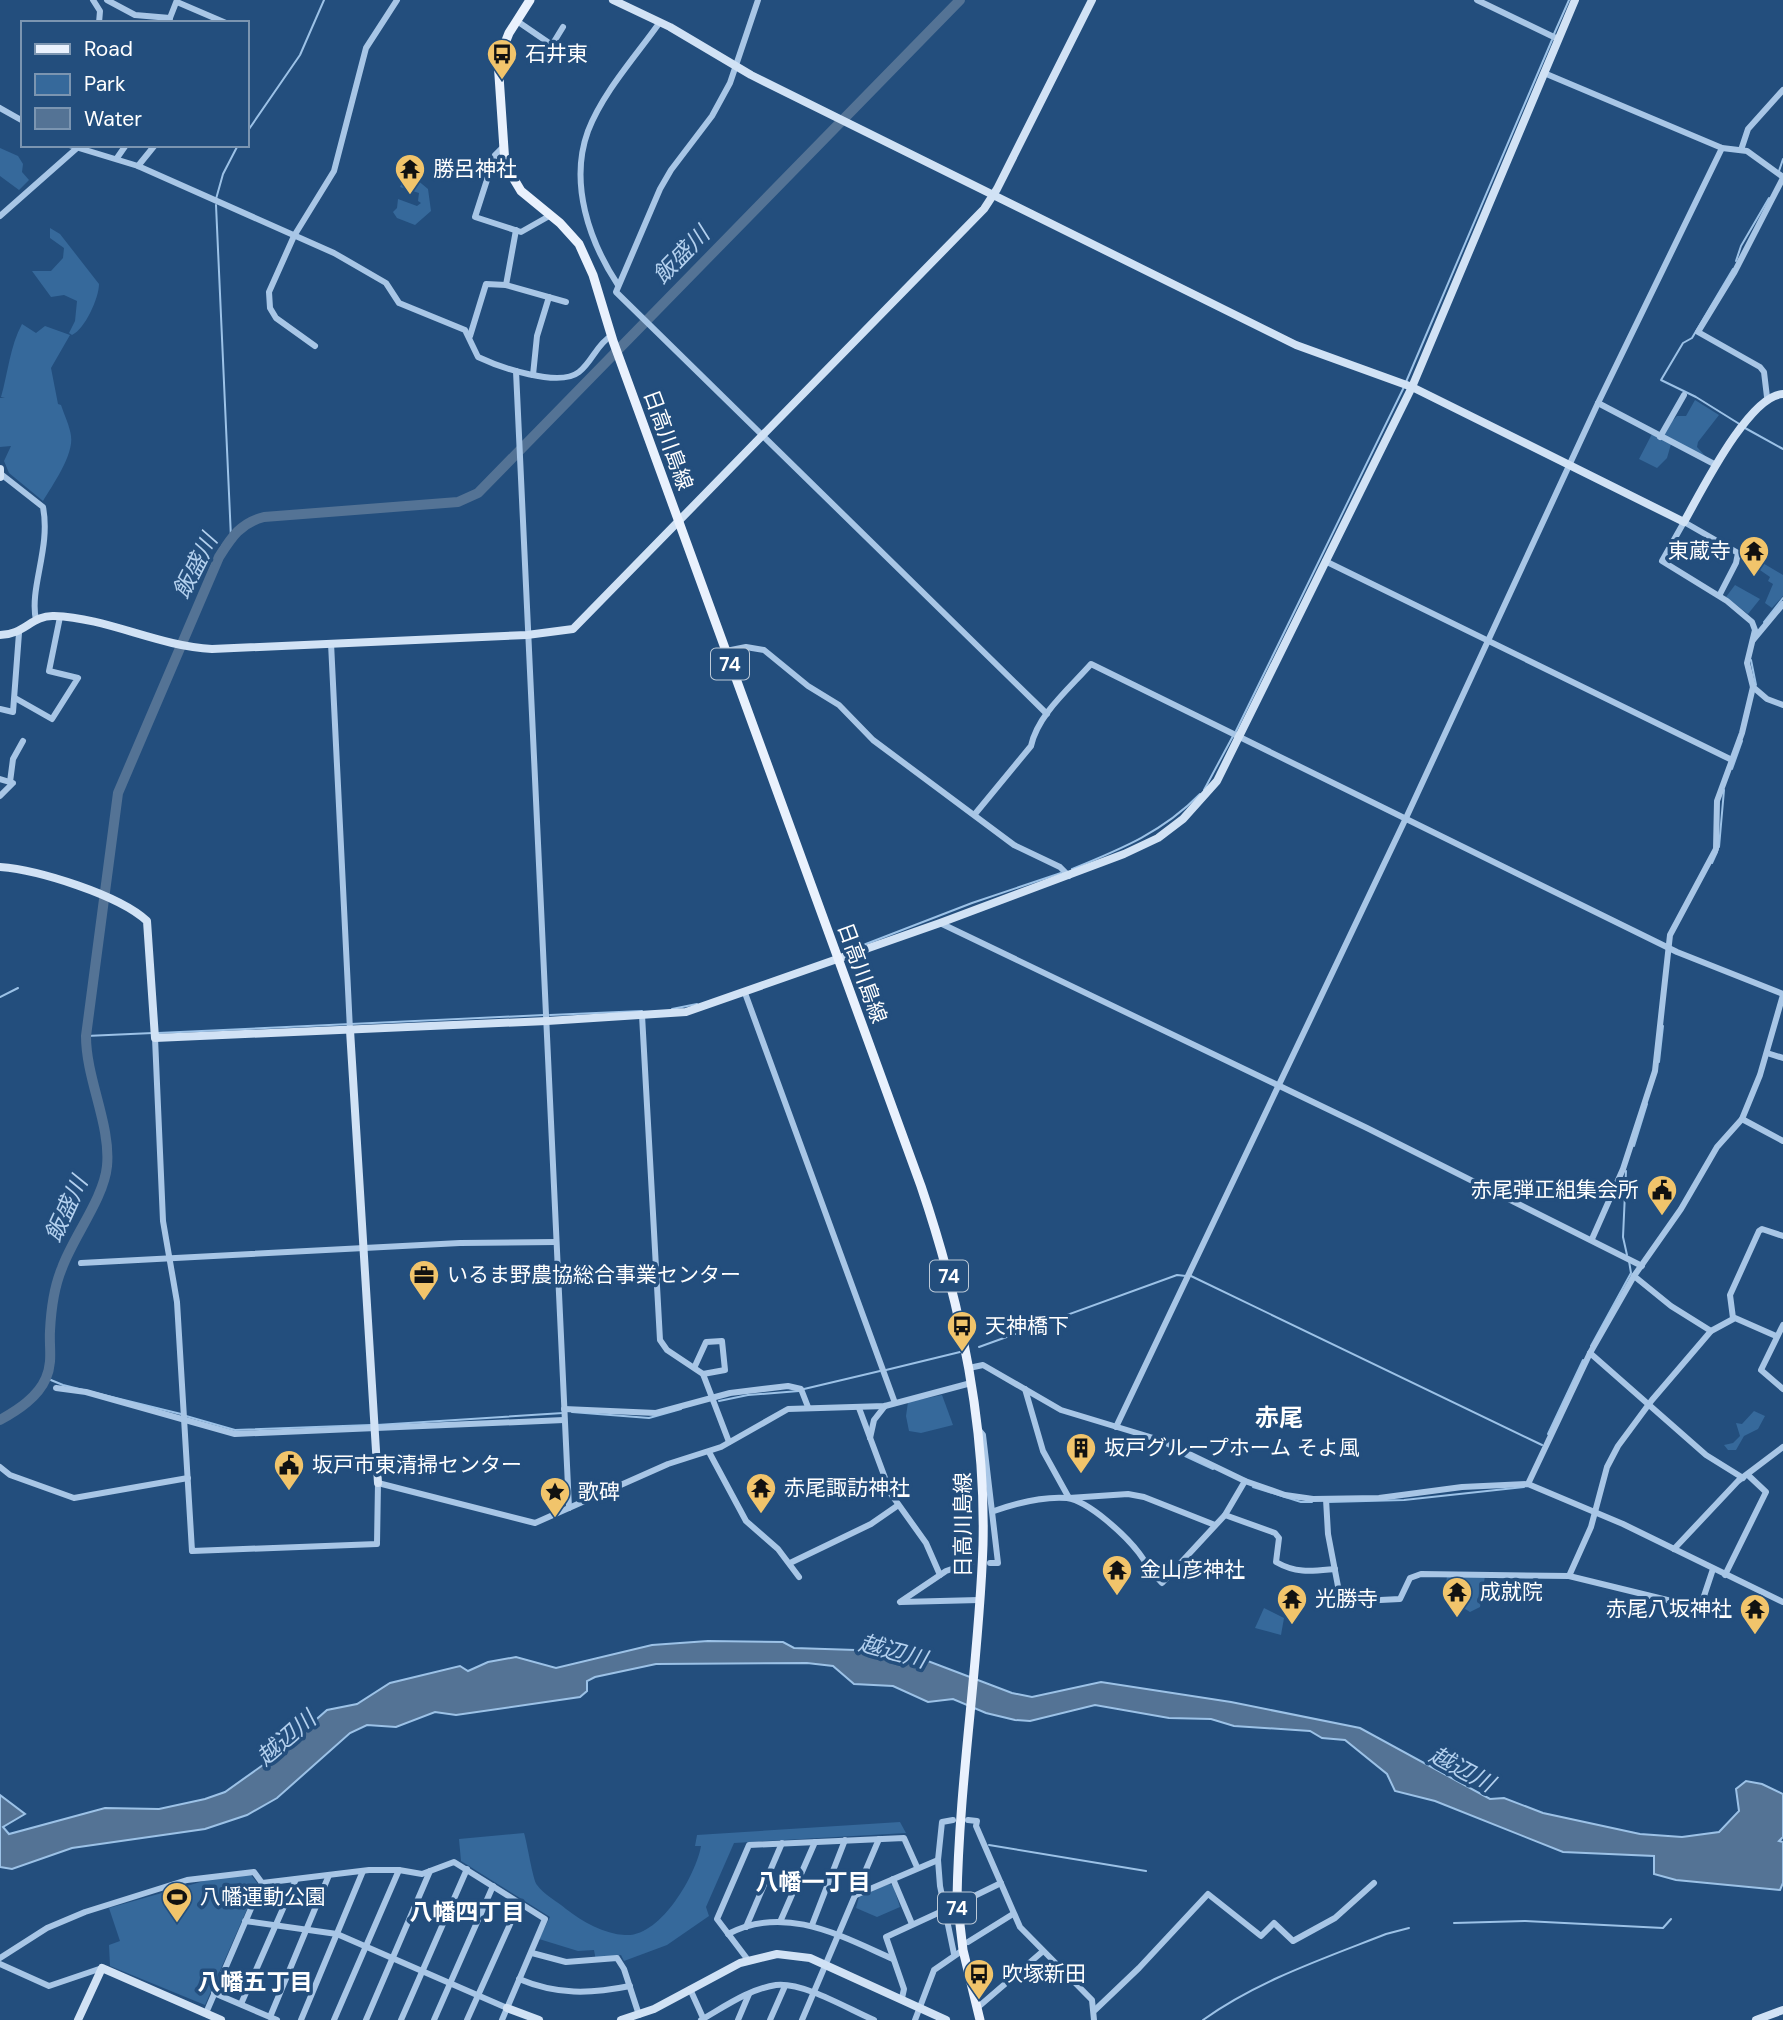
<svg xmlns="http://www.w3.org/2000/svg" width="1783" height="2020" font-family="'DM Sans','Noto Sans JP',sans-serif">
  <style>
    .green { fill: #36699b }
    .water { fill: #547395; stroke: #9cc2e7; stroke-width: 2 }
    .lines { fill: none; stroke-linecap: round; stroke-linejoin: round }
    .stream { stroke: #9cc2e7; stroke-width: 2 }
    .river { stroke: #547395; stroke-width: 10 }
    .street { stroke: #a8c6e6; stroke-width: 6 }
    .secondary { stroke: #d1e2f5; stroke-width: 8 }
    .primary { stroke: #e9f1fd; stroke-width: 9 }
    .labels { text-anchor: middle; stroke-width: 7; stroke-linejoin: round; paint-order: stroke }
    .shield { fill: #234e7d; stroke: #bdcad8; stroke-width: 2 }
    .shield-label { font-size: 19px; font-weight: bold; fill: #fff }
    .poi-label { font-size: 21px; fill: #fff; stroke: #234e7d; text-anchor: start }
    .street-label { font-size: 21px; fill: #fff; stroke: #234e7d }
    .water-label { font-size: 23px; font-style: italic; fill: #b3d0ee; stroke: #234e7d }
    .neighbourhood-label { font-size: 23px; font-weight: bold; fill: #fff; stroke: #234e7d }
    .quarter-label { font-size: 24px; font-weight: bold; fill: #fff; stroke: #234e7d }
  </style>
  <rect width="100%" height="100%" fill="#234e7d"/>
  <g class="green">
    <polygon points="0,148 18,156 23,164 22,172 29,180 19,190 0,176"/>
    <polygon points="416,179 428,189 431,211 415,225 397,218 393,212 397,208 398,199 417,206 421,203 418,201 419,193 400,187 403,180"/>
    <path d="M50,228L60,234L99,284C99,298 85,329 72,335L69,333L75,321L77,301L64,295L51,297L32,271H51L63,258L64,248L50,238Z"/>
    <path d="M22,324L36,333L45,326L70,335L51,368L58,404L61,405C64,414 70,427 71,436C74,455 52,486 43,501L9,473L4,461L11,446L0,447V398H5L1,397C8,373 10,346 22,324Z"/>
    <polygon points="1695,400 1719,415 1698,442 1697,447 1707,458 1671,444 1667,458 1657,468 1639,459 1652,434 1657,437 1677,416 1686,416"/>
    <polygon points="1761,562 1783,575 1783,596 1772,608 1765,603 1773,584 1768,581 1770,577 1757,568"/>
    <polygon points="1735,585 1760,599 1748,614 1726,597"/>
    <polygon points="942,1395 953,1425 921,1433 909,1431 906,1416 908,1402"/>
    <polygon points="1754,1411 1765,1416 1758,1429 1744,1436 1736,1450 1728,1450 1724,1445 1733,1443 1740,1436 1736,1423 1742,1424"/>
    <polygon points="1447,1576 1485,1576 1480,1607 1470,1612 1454,1602 1444,1601"/>
    <polygon points="1264,1608 1284,1618 1281,1635 1255,1628"/>
    <path d="M900,1822L906,1833L734,1843L706,1907L709,1916L667,1945L624,1961L621,1955L596,1961L594,1950L578,1951L539,1939L550,1917L461,1861L459,1839L524,1833C527,1842 533,1881 537,1885C543,1894 558,1902 566,1909C583,1922 604,1934 625,1935C660,1938 696,1875 701,1846H695L697,1835Z"/>
    <polygon points="251,1875 258,1884 205,2005 110,1966 109,1945 120,1941 109,1908 211,1879"/>
    <polygon points="889,1884 893,1885 900,1907 877,1917 856,1908 859,1897"/>
  </g>
  <polygon class="water" points="708,1641 783,1642 794,1648 856,1650 865,1646 891,1647 1012,1693 1032,1697 1101,1682 1231,1702 1360,1728 1490,1799 1504,1798 1543,1813 1640,1834 1682,1837 1719,1832 1739,1811 1736,1789 1746,1781 1762,1784 1783,1794 1783,1837 1779,1841 1783,1842 1783,1883 1780,1890 1676,1880 1654,1874 1654,1856 1563,1852 1435,1801 1395,1791 1387,1774 1345,1740 1322,1738 1310,1731 1234,1726 1211,1719 1169,1718 1095,1705 1030,1721 1015,1720 986,1713 953,1699 928,1702 893,1686 854,1684 833,1666 807,1663 656,1664 595,1677 587,1681 587,1691 580,1697 456,1715 435,1712 396,1727 367,1725 350,1733 277,1798 247,1815 205,1829 72,1848 12,1869 0,1867 0,1795 25,1814 3,1827 9,1834 105,1808 159,1809 205,1799 225,1792 270,1760 327,1710 357,1704 390,1683 460,1666 468,1671 488,1662 516,1657 556,1668 652,1645"/>
  <g class="lines">
    <g class="stream">
      <polyline points="1554,34 1569,0"/>
      <polyline points="247,132 300,55 324,0"/>
      <polyline points="1779,171 1783,159"/>
      <polyline points="216,199 223,174 238,145"/>
      <polyline points="216,205 231,538"/>
      <polyline points="1736,261 1741,246 1769,198"/>
      <polyline points="1733,269 1692,338 1683,343 1661,380 1696,397 1741,425"/>
      <polyline points="1406,382 1552,40"/>
      <polyline points="1745,428 1783,449"/>
      <polyline points="1764,622 1783,598"/>
      <polyline points="1751,660 1756,685"/>
      <polyline points="1236,731 1404,387"/>
      <polyline points="1732,769 1742,741"/>
      <polyline points="1204,790 1233,736"/>
      <polyline points="1719,847 1724,790"/>
      <polyline points="1712,863 1717,852"/>
      <path d="M1072,869C1121,849 1163,832 1200,794"/>
      <polyline points="858,947 972,903 1061,873"/>
      <polyline points="0,997 18,988"/>
      <polyline points="672,1009 697,1004"/>
      <polyline points="550,1015 642,1011"/>
      <polyline points="158,1033 544,1015"/>
      <polyline points="86,1036 153,1033"/>
      <polyline points="1659,1062 1663,1026"/>
      <polyline points="1634,1146 1647,1104"/>
      <polyline points="1626,1171 1623,1237 1627,1255"/>
      <polyline points="1191,1276 1542,1445"/>
      <polyline points="1591,1346 1631,1273 1629,1261"/>
      <polyline points="979,1347 1177,1275 1186,1276"/>
      <polyline points="886,1370 960,1352"/>
      <polyline points="46,1378 63,1385 181,1414"/>
      <polyline points="804,1389 880,1371"/>
      <polyline points="719,1401 748,1395 799,1391"/>
      <polyline points="572,1412 649,1418 681,1409"/>
      <polyline points="186,1416 235,1430 371,1425"/>
      <polyline points="377,1425 563,1413"/>
      <polyline points="1548,1434 1583,1360"/>
      <polyline points="1185,1456 1213,1469"/>
      <polyline points="1253,1487 1301,1502 1312,1502"/>
      <polyline points="1328,1502 1404,1500 1524,1487"/>
      <polyline points="989,1845 1146,1871"/>
      <polyline points="1454,1923 1525,1921 1663,1928 1671,1919"/>
      <path d="M1203,2020C1257,1981 1325,1958 1386,1934L1409,1928"/>
    </g>
    <path class="river" d="M0,1420C18,1410 38,1397 46,1378C53,1362 49,1347 50,1331C51,1310 54,1287 62,1268C73,1237 104,1198 107,1166C111,1125 86,1079 86,1036L118,793L219,557C231,538 240,523 264,517L458,502L478,493L960,0"/>
    <g class="street">
      <polyline points="93,0 100,11 99,23"/>
      <polyline points="107,0 135,15 170,18"/>
      <polyline points="758,0 730,83 712,116 671,170 660,189 616,292 1047,714"/>
      <polyline points="1477,0 1558,39"/>
      <polyline points="177,2 226,23"/>
      <polyline points="517,21 552,45 563,27"/>
      <polyline points="168,23 177,0"/>
      <polyline points="1544,73 1722,148 1747,151 1783,177"/>
      <polyline points="0,108 23,121"/>
      <path d="M69,145L138,166L334,253L386,283L399,303L465,330L478,357C499,367 559,388 579,372C592,362 597,344 611,336"/>
      <polyline points="501,149 495,155 475,217 521,232 551,215"/>
      <polyline points="1741,150 1748,129 1783,90"/>
      <polyline points="117,158 126,145"/>
      <polyline points="138,166 155,145"/>
      <polyline points="0,216 77,148"/>
      <polyline points="506,285 516,230"/>
      <path d="M618,285C589,241 569,183 588,131C603,92 636,56 660,22"/>
      <polyline points="470,336 486,284 506,285 566,302"/>
      <polyline points="315,346 276,318 270,308 269,292 294,236 334,171 366,48 397,0"/>
      <polyline points="516,371 569,1508"/>
      <polyline points="533,375 537,336 549,297"/>
      <polyline points="1767,397 1764,372 1760,367 1698,332 1734,273 1783,178"/>
      <polyline points="1598,403 1716,465"/>
      <polyline points="1660,437 1684,395"/>
      <path d="M1,474L43,507C51,548 29,588 36,620"/>
      <polyline points="1325,561 1732,760"/>
      <polyline points="1753,640 1783,604"/>
      <polyline points="331,643 350,1030"/>
      <polyline points="726,651 746,647 764,650 808,686 839,705 873,740 1014,845 1060,867 1069,876"/>
      <polyline points="1753,687 1767,699 1783,705"/>
      <polyline points="15,698 52,719 78,678 49,671 60,617"/>
      <polyline points="0,709 13,712 19,633"/>
      <polyline points="0,779 13,783 0,796"/>
      <polyline points="10,782 13,759 23,741"/>
      <path d="M975,814L1031,746C1038,714 1070,688 1091,664L1677,952L1783,994"/>
      <polyline points="940,923 1367,1128 1642,1266"/>
      <polyline points="745,993 895,1403"/>
      <polyline points="642,1015 660,1340 667,1350 703,1374 729,1442"/>
      <polyline points="155,1038 163,1221 177,1302 192,1551 377,1544 378,1483 535,1523 668,1464 721,1447 788,1409 885,1406 971,1383"/>
      <polyline points="1767,1053 1783,1058"/>
      <polyline points="1742,1119 1783,1141"/>
      <polyline points="1592,1239 1623,1169 1655,1071 1670,935 1716,849 1717,801 1742,733 1753,687 1747,663 1755,630 1752,622 1727,601 1662,561 1684,522 1738,553 1736,563 1719,596"/>
      <polyline points="81,1263 460,1243 556,1242"/>
      <polyline points="1634,1276 1671,1306 1711,1331"/>
      <polyline points="1733,1318 1730,1295 1759,1231 1762,1229 1783,1236"/>
      <polyline points="1783,1325 1761,1370 1783,1389"/>
      <polyline points="1590,1353 1706,1455 1743,1478"/>
      <polyline points="695,1366 706,1342 722,1341 725,1370 703,1374"/>
      <polyline points="969,1368 983,1365 1061,1410 1160,1440 1245,1481 1285,1495 1313,1499 1379,1498 1462,1487 1528,1484 1623,1524 1783,1602"/>
      <polyline points="56,1388 86,1392 235,1434 564,1420"/>
      <polyline points="1025,1389 1043,1451 1069,1498 1128,1494 1144,1497 1215,1525"/>
      <polyline points="859,1408 891,1494 926,1543 940,1575"/>
      <polyline points="564,1409 656,1413 730,1393 788,1386 801,1389 808,1407"/>
      <polyline points="1116,1427 1406,818 1598,403 1722,148"/>
      <polyline points="978,1429 983,1435 998,1563 990,1563"/>
      <polyline points="870,1438 874,1420 885,1406"/>
      <polyline points="709,1452 746,1521 778,1549 799,1577"/>
      <polyline points="0,1467 10,1475 74,1498 188,1478"/>
      <polyline points="1528,1484 1590,1353 1634,1276 1681,1209 1717,1147 1742,1119 1760,1075 1783,995"/>
      <polyline points="1326,1499 1328,1534 1341,1602 1400,1599 1410,1578 1421,1574 1569,1576 1700,1608 1713,1569"/>
      <path d="M994,1511C1017,1503 1042,1496 1067,1498C1089,1501 1126,1536 1139,1553C1147,1564 1152,1573 1162,1583L1225,1515L1245,1481"/>
      <path d="M1225,1515L1275,1533L1279,1538L1276,1562C1297,1574 1313,1571 1335,1569"/>
      <polyline points="1674,1549 1738,1481 1783,1447"/>
      <polyline points="790,1563 871,1524 897,1506"/>
      <polyline points="1725,1575 1766,1492 1749,1476"/>
      <polyline points="1569,1576 1591,1527 1607,1467 1618,1446 1652,1400 1711,1331 1735,1318 1776,1336"/>
      <polyline points="900,1602 946,1571 972,1562"/>
      <polyline points="901,1602 979,1600"/>
      <polyline points="953,1820 942,1822 938,1860 940,1886 954,1954"/>
      <polyline points="968,1820 977,1821 976,1826 1020,1927 1092,2000 1094,2020"/>
      <polyline points="893,1879 912,1924"/>
      <polyline points="856,1895 938,1860"/>
      <polyline points="964,1901 1001,1883"/>
      <polyline points="245,1921 337,1934 507,2008"/>
      <polyline points="780,1922 815,1842"/>
      <polyline points="812,1925 845,1840"/>
      <polyline points="746,1927 782,1843"/>
      <path d="M728,1934C785,1904 841,1936 893,1959"/>
      <polyline points="968,1942 1013,1914"/>
      <polyline points="532,1953 566,1962 617,1958 624,1969 639,2015"/>
      <polyline points="0,1958 47,1928 85,1912 187,1880 254,1872 262,1883"/>
      <polyline points="748,1960 717,1919 749,1845 904,1838 917,1867"/>
      <polyline points="0,1964 49,1986 102,1968"/>
      <path d="M519,1979C557,1995 590,1994 630,1986"/>
      <polyline points="690,1989 704,2020"/>
      <polyline points="214,1993 277,2020"/>
      <polyline points="902,1998 904,1989 886,1937 951,1907"/>
      <polyline points="241,2004 296,1879"/>
      <polyline points="977,2008 1042,1952"/>
      <polyline points="1095,2010 1139,1968 1208,1894 1261,1936 1274,1923 1293,1941 1335,1918 1374,1883"/>
      <polyline points="206,2013 262,1883 369,1870 399,1870 422,1874 454,1862 545,1919 502,2020"/>
      <polyline points="270,2017 329,1875"/>
      <polyline points="301,2020 363,1871"/>
      <polyline points="334,2020 399,1870"/>
      <polyline points="366,2020 430,1871"/>
      <polyline points="401,2020 467,1869"/>
      <polyline points="434,2020 493,1886"/>
      <polyline points="467,2020 520,1902"/>
      <path d="M701,2020C724,2007 749,1989 776,1985C804,1982 848,2009 874,2020"/>
      <polyline points="738,2020 749,1994"/>
      <polyline points="770,2020 785,1986"/>
      <polyline points="802,2020 879,1839"/>
      <polyline points="915,2020 934,1970 963,1950"/>
    </g>
    <g class="secondary">
      <path d="M613,0L670,27L751,75L1296,345L1412,387L1684,522C1701,492 1749,395 1783,394"/>
      <polyline points="0,469 0,477"/>
      <path d="M0,635C24,635 32,615 54,616C108,618 157,646 212,649L527,635L573,629L984,209L997,189L1092,0"/>
      <path d="M0,867C39,870 119,895 147,921L155,1038L547,1021L686,1012L940,923L1124,854L1158,838L1183,819L1217,781L1412,387L1575,0"/>
      <polyline points="350,1030 378,1483"/>
      <polyline points="507,2008 539,2020"/>
      <polyline points="78,2020 102,1968 221,2020"/>
      <polyline points="621,2020 654,2009 740,1963 777,1954 810,1958 946,2020"/>
      <polyline points="1756,2020 1783,2010"/>
    </g>
    <path class="primary" d="M530,0L509,33L498,61L505,164L521,191L560,223L579,244L593,275L613,341L921,1186C960,1301 986,1423 983,1545C979,1663 959,1781 957,1899L963,1950L980,2020"/>
  </g>
  <defs>
    <g id="bus-pin" transform="scale(1.575)"><path d="M0 17L-7.5 6A9.5 9.5 0 1 1 7.5 6Z" fill="#f1c46b" stroke="#234e7d"/><path d="M-5-6H5V4H4V6H2V4H-2V6H-4V4H-5ZM-3.5-4V0h7V-4ZM-3.5 1.2v1.5H-2V1.2ZM2 1.2v1.5H3.5V1.2Z" fill="#111"/></g>
    <g id="temple-pin" transform="scale(1.575)"><path d="M0 17L-7.5 6A9.5 9.5 0 1 1 7.5 6Z" fill="#f1c46b" stroke="#234e7d"/><path d="M0-6L5-2H3V0L6.5 2.5H4V6H1.5V3h-3V6H-4V2.5H-6.5L-3 0V-2H-5Z" fill="#111"/></g>
    <g id="civic-pin" transform="scale(1.575)"><path d="M0 17L-7.5 6A9.5 9.5 0 1 1 7.5 6Z" fill="#f1c46b" stroke="#234e7d"/><path d="M-.6-6.5H3V-4.5H.6V-3L4-1V1h2V6H-6V1h2V-1L-.6-3ZM-1.2 2.5V6h2.4V2.5Z" fill="#111"/></g>
    <g id="office-pin" transform="scale(1.575)"><path d="M0 17L-7.5 6A9.5 9.5 0 1 1 7.5 6Z" fill="#f1c46b" stroke="#234e7d"/><path d="M-6-3h4V-5.5h4V-3h4V5H-6ZM-1-4.5V-3h2v-1.5ZM-6 0V1H6V0Z" fill="#111"/></g>
    <g id="building-pin" transform="scale(1.575)"><path d="M0 17L-7.5 6A9.5 9.5 0 1 1 7.5 6Z" fill="#f1c46b" stroke="#234e7d"/><path d="M-4-6H4V6H1V3H-1V6H-4ZM-2.5-4.3h1.7v1.8h-1.7ZM.8-4.3h1.7v1.8H.8ZM-2.5-1h1.7V.8h-1.7ZM.8-1h1.7V.8H.8Z" fill="#111"/></g>
    <g id="sight-pin" transform="scale(1.575)"><path d="M0 17L-7.5 6A9.5 9.5 0 1 1 7.5 6Z" fill="#f1c46b" stroke="#234e7d"/><path d="M0-6L1.8-2.2L6-1.7L2.9 1.2L3.7 5.4L0 3.3L-3.7 5.4L-2.9 1.2L-6-1.7L-1.8-2.2Z" fill="#111"/></g>
    <g id="stadium-pin" transform="scale(1.575)"><path d="M0 17L-7.5 6A9.5 9.5 0 1 1 7.5 6Z" fill="#f1c46b" stroke="#234e7d"/><path d="M0-5a6.5 5 0 1 0 0 10a6.5 5 0 1 0 0-10ZM-3.5-1.8h7v3.6h-7Z" fill="#111"/></g>
  </defs>
  <g fill-rule="evenodd">
    <use href="#bus-pin" x="502" y="54"/>
    <use href="#temple-pin" x="410" y="169"/>
    <use href="#temple-pin" x="1754" y="551"/>
    <use href="#civic-pin" x="1662" y="1190"/>
    <use href="#office-pin" x="424" y="1275"/>
    <use href="#bus-pin" x="962" y="1326"/>
    <use href="#building-pin" x="1081" y="1448"/>
    <use href="#civic-pin" x="289" y="1465"/>
    <use href="#temple-pin" x="761" y="1488"/>
    <use href="#sight-pin" x="555" y="1492"/>
    <use href="#temple-pin" x="1117" y="1570"/>
    <use href="#temple-pin" x="1457" y="1592"/>
    <use href="#temple-pin" x="1292" y="1599"/>
    <use href="#temple-pin" x="1755" y="1609"/>
    <use href="#stadium-pin" x="177" y="1897"/>
    <use href="#bus-pin" x="979" y="1974"/>
  </g>
  <g class="labels">
    <g class="shield">
      <rect x="711" y="648.5" width="38" height="31" rx="5"/>
      <rect x="930" y="1260.5" width="38" height="31" rx="5"/>
      <rect x="938" y="1892.5" width="38" height="31" rx="5"/>
    </g>
    <g class="shield-label">
      <text x="730" y="671">74</text>
      <text x="949" y="1283">74</text>
      <text x="957" y="1915">74</text>
    </g>
    <g class="poi-label">
      <text x="525" y="61">石井東</text>
      <text x="433" y="176">勝呂神社</text>
      <text x="1731" y="558" text-anchor="end">東蔵寺</text>
      <text x="1639" y="1197" text-anchor="end">赤尾弾正組集会所</text>
      <text x="447" y="1282">いるま野農協総合事業センター</text>
      <text x="985" y="1333">天神橋下</text>
      <text x="1104" y="1455">坂戸グループホーム そよ風</text>
      <text x="312" y="1472">坂戸市東清掃センター</text>
      <text x="784" y="1495">赤尾諏訪神社</text>
      <text x="578" y="1499">歌碑</text>
      <text x="1140" y="1577">金山彦神社</text>
      <text x="1480" y="1599">成就院</text>
      <text x="1315" y="1606">光勝寺</text>
      <text x="1732" y="1616" text-anchor="end">赤尾八坂神社</text>
      <text x="200" y="1904">八幡運動公園</text>
      <text x="1002" y="1981">吹塚新田</text>
    </g>
    <g class="street-label">
      <text transform="translate(668 440) rotate(70)" y="7">日高川島線</text>
      <text transform="translate(862 973) rotate(70)" y="7">日高川島線</text>
      <text transform="translate(963 1525) rotate(-90)" y="7">日高川島線</text>
    </g>
    <g class="water-label">
      <text transform="translate(681 255) rotate(-46)" y="8">飯盛川</text>
      <text transform="translate(195 566) rotate(-63)" y="8">飯盛川</text>
      <text transform="translate(66 1209) rotate(-65)" y="8">飯盛川</text>
      <text transform="translate(893 1651) rotate(15)" y="8">越辺川</text>
      <text transform="translate(286 1738) rotate(-41)" y="8">越辺川</text>
      <text transform="translate(1462 1769) rotate(28)" y="8">越辺川</text>
    </g>
    <g class="neighbourhood-label">
      <text x="813" y="1890">八幡一丁目</text>
      <text x="467" y="1920">八幡四丁目</text>
      <text x="255" y="1990">八幡五丁目</text>
    </g>
    <g class="quarter-label">
      <text x="1279" y="1426">赤尾</text>
    </g>
  </g>
  <rect x="21" y="21" width="228" height="126" fill="#234e7d" stroke="#7b95b1" stroke-width="2"/>
  <rect x="35" y="44" width="35" height="10" fill="#e9f1fd" stroke="#7b95b1" stroke-width="2"/>
  <text x="84" y="56" font-size="21" fill="#ffffff">Road</text>
  <rect x="35" y="74" width="35" height="21" fill="#36699b" stroke="#7b95b1" stroke-width="2"/>
  <text x="84" y="91" font-size="21" fill="#ffffff">Park</text>
  <rect x="35" y="108" width="35" height="21" fill="#547395" stroke="#7b95b1" stroke-width="2"/>
  <text x="84" y="126" font-size="21" fill="#ffffff">Water</text>
</svg>
